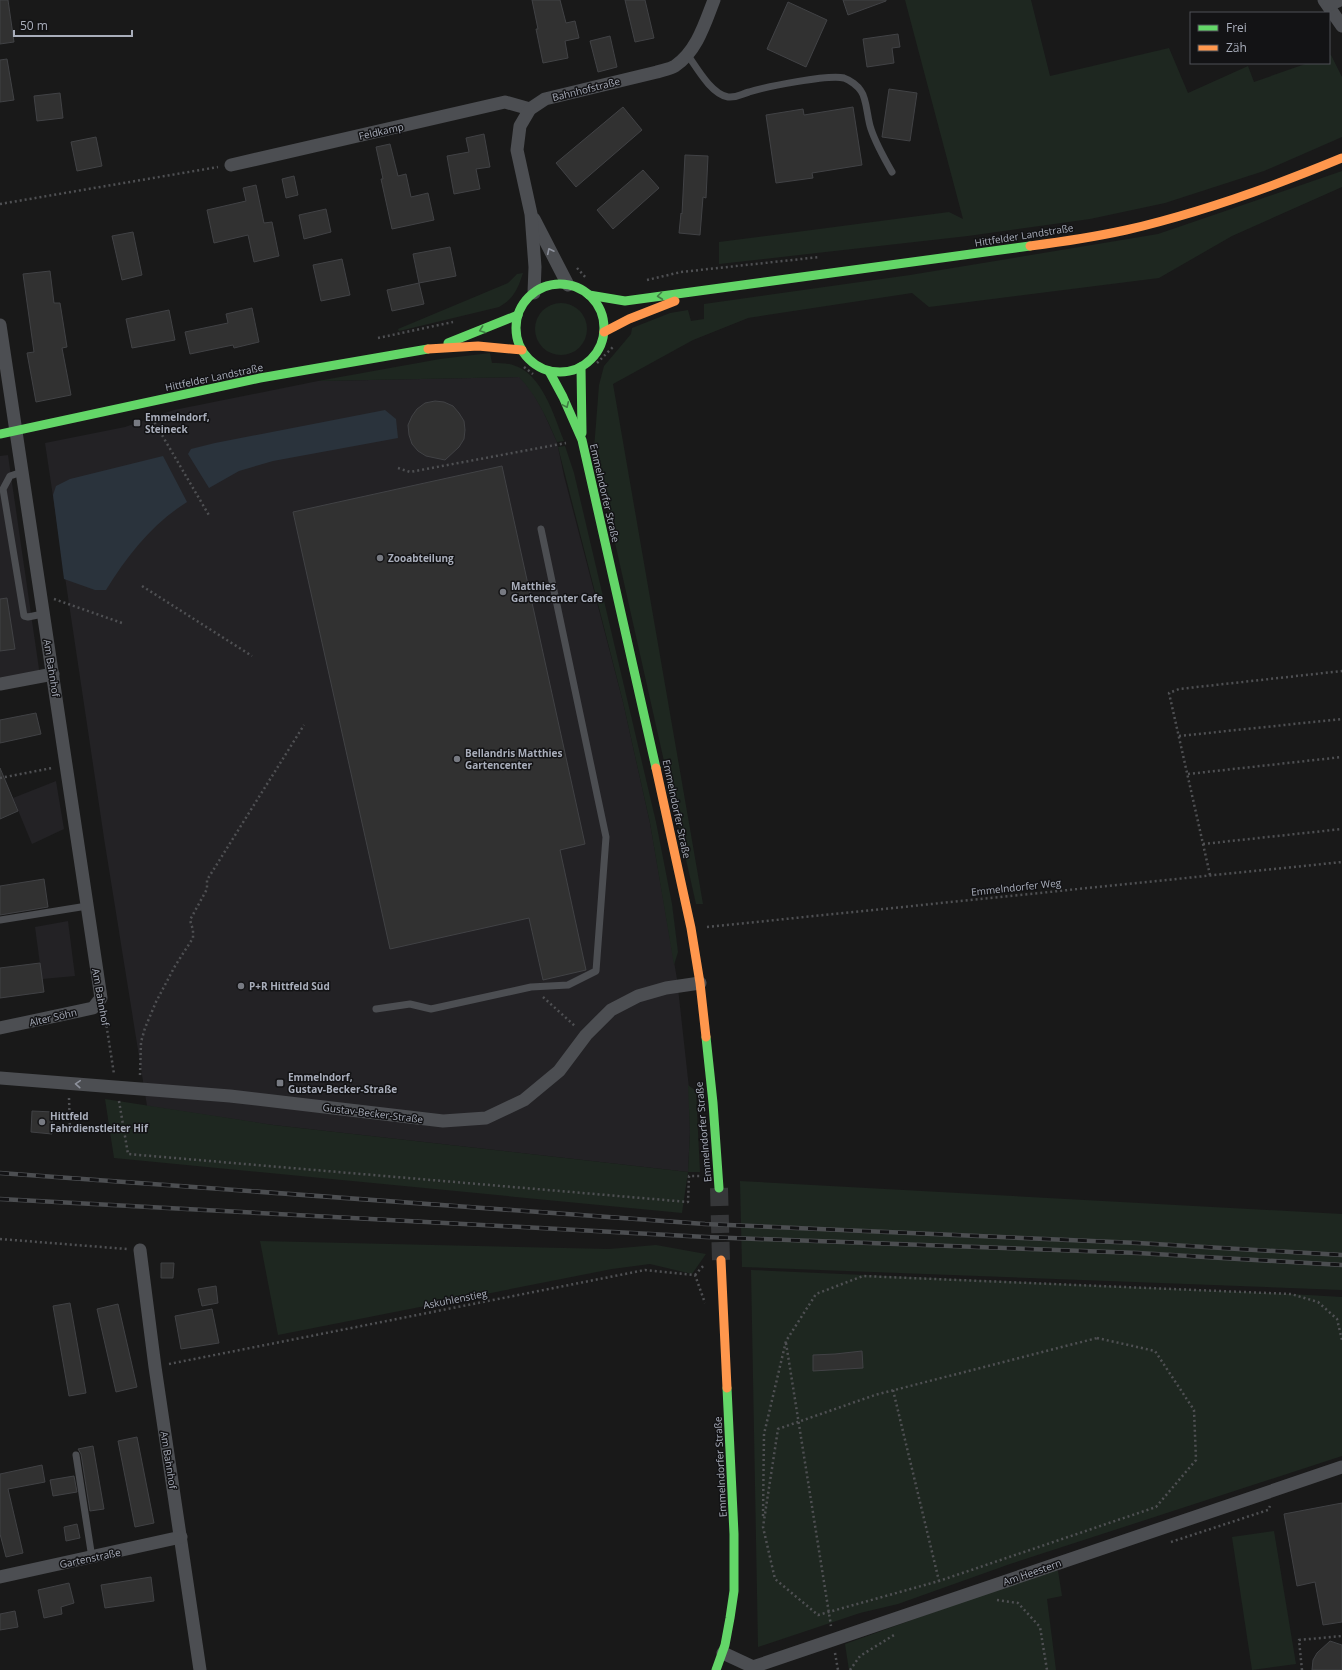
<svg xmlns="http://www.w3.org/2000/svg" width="1342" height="1670" font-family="'Open Sans',sans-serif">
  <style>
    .built { fill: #232225 }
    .green { fill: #1e2720 }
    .water { fill: #2a333c }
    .building { fill: #313131; stroke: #414245 }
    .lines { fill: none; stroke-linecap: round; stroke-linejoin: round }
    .secondary-tunnel { stroke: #363739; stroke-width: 18; stroke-dasharray: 18 9; stroke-linecap: butt }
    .path { stroke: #4f5053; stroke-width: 2.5; stroke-dasharray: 2 3; stroke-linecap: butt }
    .lane { stroke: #4c4e52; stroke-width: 7 }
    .street { stroke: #4c4e52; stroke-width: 13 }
    .fast { stroke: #63d668; stroke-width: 9 }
    .slow { stroke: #ff974d; stroke-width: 9 }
    .rail-casing { stroke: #4c4e51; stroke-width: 4.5 }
    .rail { stroke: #131315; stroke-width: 3; stroke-dasharray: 9; stroke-linecap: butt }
    .oneway { stroke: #8d919c }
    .oneway2 { stroke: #3f7e43 }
    .poi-dot { fill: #777a82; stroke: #131315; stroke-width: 1.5 }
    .labels { text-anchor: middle; stroke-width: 3; stroke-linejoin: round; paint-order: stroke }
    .street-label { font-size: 10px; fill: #a9aebb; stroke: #131315 }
    .poi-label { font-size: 10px; font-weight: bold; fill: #a9aebb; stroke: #131315; text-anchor: start }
  </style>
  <rect width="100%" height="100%" fill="#191919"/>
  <g class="built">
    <polygon points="520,377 530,388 543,411 557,442 564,476 623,702 650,823 677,979 689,1088 690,1132 688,1172 273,1125 147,1106 104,838 45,443 125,427 174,410 318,381"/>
    <polygon points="8,455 40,676 0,683 0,456"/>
    <polygon points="56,781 64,829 32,844 13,798"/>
    <polygon points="68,921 75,976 42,979 35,927"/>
  </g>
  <g class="green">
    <polygon points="905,0 1031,0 1050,76 1169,48 1188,93 1248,66 1254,82 1308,63 1329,63 1329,56 1331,55 1342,77 1342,137 1264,171 1165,203 1090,219 968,236 719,264 719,242 949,212 963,219"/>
    <polygon points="1342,171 1342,187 1232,236 1159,278 929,307 912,293 748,318 693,340 613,384 703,904 696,904 594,449 599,385 604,366 631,334 632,328 670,313 688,310 691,321 704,319 704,304 910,275 1158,234"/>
    <path d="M523,273C518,288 514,299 499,307L399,331L398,329L508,283L517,274Z"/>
    <circle cx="561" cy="329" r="26"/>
    <path d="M490,353L492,363C498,363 507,363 513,365C542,373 554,416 564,441L557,442C547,419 537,396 519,377L318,381L440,359Z"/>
    <polygon points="565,446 574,473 656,822 672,904 678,952 674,965 650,823 623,702 558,447"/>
    <polygon points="688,1085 696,1091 700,1172 688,1172 682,1213 114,1158 105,1099 273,1125 688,1172 690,1132"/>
    <polygon points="740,1181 1342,1214 1342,1290 742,1267"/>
    <polygon points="260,1241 609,1249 656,1245 706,1254 692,1274 650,1264 612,1269 278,1335"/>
    <polygon points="751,1270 1291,1294 1342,1297 1342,1456 1010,1564 898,1604 860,1613 758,1647"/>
    <polygon points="1274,1531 1296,1664 1252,1670 1232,1537"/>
    <polygon points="1048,1571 1058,1571 1062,1596 1047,1599 1056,1670 849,1670 845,1644"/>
  </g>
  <g class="water">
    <polygon points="385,410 396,419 398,438 273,461 239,471 209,488 188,454 191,449 215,443"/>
    <path d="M163,456L187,502C153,523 127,556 106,590H95L64,579L53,495L56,486L70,479Z"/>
  </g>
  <g class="building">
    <polygon points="0,0 8,0 14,42 0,44"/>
    <polygon points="532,0 560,0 566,23 575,21 579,38 565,41 568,58 543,63 536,29 538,29"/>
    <polygon points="625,0 645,0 654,38 635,42"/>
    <polygon points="843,0 886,0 886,1 848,15"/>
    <polygon points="788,2 827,20 806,67 767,49"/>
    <polygon points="898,34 900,47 892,48 894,63 867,67 863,39"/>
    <polygon points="610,36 617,67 598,72 590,41"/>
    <polygon points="7,59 14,100 0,102 0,60"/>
    <polygon points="889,89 917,93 910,141 882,137"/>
    <polygon points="60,93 63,118 37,121 34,96"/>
    <polygon points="623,107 642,130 576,187 556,163"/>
    <polygon points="853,107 862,165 812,173 813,178 776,183 766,115 803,109 804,115"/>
    <polygon points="484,134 490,167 476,169 480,189 454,194 447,156 469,152 466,138"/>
    <polygon points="96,137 102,166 77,171 71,142"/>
    <polygon points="390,144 398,176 406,174 411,197 428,193 434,220 392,229 381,179 383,179 376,147"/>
    <polygon points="685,155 708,156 706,198 703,197 700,235 679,233 681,213 682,214"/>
    <polygon points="643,170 659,188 613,229 597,210"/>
    <polygon points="294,176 298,195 286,198 282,179"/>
    <polygon points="256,185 264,223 272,222 279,256 254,262 248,235 214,243 207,210 246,201 243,188"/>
    <polygon points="326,209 331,232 304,239 299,215"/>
    <polygon points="133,232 142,275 122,280 112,236"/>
    <polygon points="450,247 456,276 419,283 413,254"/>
    <polygon points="342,259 350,295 321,301 313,265"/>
    <polygon points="50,271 54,303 60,303 67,347 62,348 71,395 36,402 27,353 34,352 23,274"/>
    <polygon points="419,283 424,304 392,311 387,290"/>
    <polygon points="252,308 259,342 234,348 233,345 190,354 185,332 228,323 226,314"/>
    <polygon points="169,310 175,340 132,348 126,319"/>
    <polygon points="435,401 444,402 453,406 459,413 464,421 465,430 464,439 459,447 445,460 426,456 418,451 412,444 409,435 408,425 412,416 417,409 425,403"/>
    <polygon points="502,466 585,844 560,850 586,970 543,980 529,918 390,949 293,512"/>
    <polygon points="7,598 15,649 0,651 0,599"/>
    <polygon points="36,713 41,734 0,743 0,720"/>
    <polygon points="0,768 18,811 0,819"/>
    <polygon points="44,879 48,907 0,915 0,886"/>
    <polygon points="40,963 44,992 0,998 0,968"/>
    <polygon points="32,1111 53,1112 52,1134 31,1132"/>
    <polygon points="161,1263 174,1263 173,1278 161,1278"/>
    <polygon points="216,1286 218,1303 202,1306 198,1289"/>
    <polygon points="70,1303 86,1393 69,1396 53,1306"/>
    <polygon points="118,1304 137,1387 116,1392 97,1309"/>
    <polygon points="212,1309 219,1343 181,1349 175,1316"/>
    <polygon points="862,1351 863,1368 813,1371 813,1355 835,1354"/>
    <polygon points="137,1437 154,1523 135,1527 118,1441"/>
    <polygon points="93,1446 104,1509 90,1511 81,1454 78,1449"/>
    <polygon points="42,1465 45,1482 8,1489 23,1553 6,1557 0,1534 0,1474"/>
    <polygon points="74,1476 77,1492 53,1496 50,1480"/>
    <polygon points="1342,1503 1342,1622 1323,1625 1315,1582 1297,1586 1284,1514"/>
    <polygon points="77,1524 80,1538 66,1541 64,1527"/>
    <polygon points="151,1577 154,1601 105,1608 101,1585"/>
    <polygon points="69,1583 74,1603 61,1607 62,1614 44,1618 38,1590"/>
    <polygon points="15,1611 18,1627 0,1630 0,1614"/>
    <polygon points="1330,1641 1342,1645 1342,1670 1312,1670 1313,1660 1317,1653"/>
  </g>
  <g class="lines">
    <polyline class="secondary-tunnel" points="719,1188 721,1260"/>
    <g class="path">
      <polyline points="0,204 218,167"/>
      <polyline points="577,268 587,279"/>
      <polyline points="647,280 681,272 820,257"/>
      <polyline points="378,338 453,322"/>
      <polyline points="597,363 613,347"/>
      <polyline points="524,367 533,374"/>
      <polyline points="152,418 210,517"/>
      <polyline points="398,468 410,472 566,443"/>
      <polyline points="142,586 252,656"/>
      <polyline points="54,599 122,623"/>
      <polyline points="1179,736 1342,719"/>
      <polyline points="1188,774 1342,757"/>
      <polyline points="0,778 52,768"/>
      <polyline points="1203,844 1342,829"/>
      <polyline points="1210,875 1169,693 1179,689 1342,671"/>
      <polyline points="707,927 1342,862"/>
      <polyline points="543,997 576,1027"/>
      <polyline points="105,1016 114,1074"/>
      <polyline points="140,1075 141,1042 145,1028 156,1002 175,966 193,938 193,930 190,920 207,889 207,880 304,725"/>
      <polyline points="69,1098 70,1131"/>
      <polyline points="119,1101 128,1154 688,1202 689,1176 702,1176"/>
      <polyline points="0,1239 127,1249"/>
      <polyline points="695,1275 704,1265"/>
      <polygon points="1097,1338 1155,1351 1194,1410 1196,1460 1156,1507 939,1581 818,1615 775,1579 763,1527 778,1429 875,1395"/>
      <polyline points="786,1343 831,1626"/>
      <polyline points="169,1364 645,1270 695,1275 705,1303"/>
      <polyline points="893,1390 939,1581"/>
      <polyline points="763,1516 764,1434 786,1341 816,1294 863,1276 1291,1294 1318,1302 1337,1319 1342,1340"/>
      <polyline points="1171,1542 1268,1510 1270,1506"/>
      <polyline points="997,1600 1018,1603 1040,1627 1047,1670"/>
      <polyline points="835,1653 838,1670"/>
      <polyline points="850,1670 860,1656 894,1635"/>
      <polyline points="1302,1670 1299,1640 1342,1636"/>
    </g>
    <g class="lane">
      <path d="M687,54C697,68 711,94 728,97C737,98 741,94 749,92C765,87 829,74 844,78C850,80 858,86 861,91C867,99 867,118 871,129C876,144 884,158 892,172"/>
      <polyline points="22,472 10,476 3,489 24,616 28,617 43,614"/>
      <polyline points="0,920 87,906"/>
      <polyline points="376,1009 410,1004 431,1009 531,987 568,985 596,971 606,837 541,529"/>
      <polyline points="76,1455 92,1558"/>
    </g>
    <g class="street">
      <polyline points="1324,0 1342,26"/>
      <polyline points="1329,5 1340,0"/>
      <polyline points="231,165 505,102 530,109"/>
      <polyline points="534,219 568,285"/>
      <path d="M534,293L535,267L531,214L517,150L520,126L530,109L545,99L657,72C663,70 670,69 675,66C697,51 705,23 714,0"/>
      <polyline points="0,325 101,998 93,1008 0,1028"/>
      <polyline points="0,684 53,674"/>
      <polyline points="0,1078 230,1096 443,1121 486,1118 524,1100 559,1071 586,1035 611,1010 638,996 666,988 700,983"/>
      <polyline points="140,1250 155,1367 200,1670"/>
      <polyline points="0,1577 181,1537"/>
      <polyline points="723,1653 753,1667 1342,1467"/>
    </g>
    <g class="fast">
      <circle cx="560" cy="328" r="44"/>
      <polyline points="589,295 625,301 1030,246"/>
      <polyline points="448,343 518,315"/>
      <polyline points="581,367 582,433"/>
      <polyline points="549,371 563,397 582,440 656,768"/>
      <polyline points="0,434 260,378 428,349"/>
      <polyline points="706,1037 713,1103 719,1188"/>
      <polyline points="716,1670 725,1645 730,1618 734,1591 734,1534 727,1388"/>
    </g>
    <g class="slow">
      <path d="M1030,246C1061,242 1094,237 1126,230C1200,213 1272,187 1342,158"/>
      <polyline points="604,332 629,319 675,301"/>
      <polyline points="428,349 478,346 522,350"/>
      <polyline points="656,768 691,928 700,983 706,1037"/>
      <polyline points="721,1260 727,1388"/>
    </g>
    <g class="rail-casing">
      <g id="rail">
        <polyline points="0,1173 705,1224 1138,1243 1342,1255"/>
        <polyline points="0,1199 706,1237 1138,1253 1342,1265"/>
      </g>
    </g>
    <use href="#rail" class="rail"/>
  </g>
  <defs><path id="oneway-chevron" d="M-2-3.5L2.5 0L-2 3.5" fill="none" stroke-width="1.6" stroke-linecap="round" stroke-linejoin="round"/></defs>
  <g class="oneway">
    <use href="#oneway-chevron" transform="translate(550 251) rotate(-116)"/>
    <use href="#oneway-chevron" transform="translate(78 1084) rotate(-176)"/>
  </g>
  <g class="oneway2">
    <use href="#oneway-chevron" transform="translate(660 296) rotate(173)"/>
    <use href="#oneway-chevron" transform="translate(482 330) rotate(160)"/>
    <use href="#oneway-chevron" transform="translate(566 405) rotate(66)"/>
  </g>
  <g class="poi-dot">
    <rect x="133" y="419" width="8" height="8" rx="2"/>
    <circle cx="380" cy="558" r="4"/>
    <circle cx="503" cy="592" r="4"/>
    <circle cx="457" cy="759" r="4"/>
    <circle cx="241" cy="986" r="4"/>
    <rect x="276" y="1079" width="8" height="8" rx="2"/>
    <circle cx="42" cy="1122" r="4"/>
  </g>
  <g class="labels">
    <g class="street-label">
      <text transform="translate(586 89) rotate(-14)" y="4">Bahnhofstraße</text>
      <text transform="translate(381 131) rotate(-13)" y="4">Feldkamp</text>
      <text transform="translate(1024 235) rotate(-9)" y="4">Hittfelder Landstraße</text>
      <text transform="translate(214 377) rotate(-12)" y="4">Hittfelder Landstraße</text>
      <text transform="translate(605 493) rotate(77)" y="4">Emmelndorfer Straße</text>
      <text transform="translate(52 668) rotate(81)" y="4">Am Bahnhof</text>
      <text transform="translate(677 809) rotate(78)" y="4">Emmelndorfer Straße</text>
      <text transform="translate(1016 887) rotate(-6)" y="4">Emmelndorfer Weg</text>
      <text transform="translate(101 997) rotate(80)" y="4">Am Bahnhof</text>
      <text transform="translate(53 1017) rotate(-13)" y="4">Alter Söhn</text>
      <text transform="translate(373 1113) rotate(7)" y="4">Gustav-Becker-Straße</text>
      <text transform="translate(703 1132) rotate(-95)" y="4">Emmelndorfer Straße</text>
      <text transform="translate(455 1299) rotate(-11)" y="4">Askuhlenstieg</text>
      <text transform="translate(169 1460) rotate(81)" y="4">Am Bahnhof</text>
      <text transform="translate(720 1467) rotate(-93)" y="4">Emmelndorfer Straße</text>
      <text transform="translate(90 1558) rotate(-12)" y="4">Gartenstraße</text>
      <text transform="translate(1032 1572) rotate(-19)" y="4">Am Heestern</text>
    </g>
    <g class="poi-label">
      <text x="145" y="421">Emmelndorf,<tspan x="145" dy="12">Steineck</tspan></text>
      <text x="388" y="562">Zooabteilung</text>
      <text x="511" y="590">Matthies<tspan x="511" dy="12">Gartencenter Cafe</tspan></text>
      <text x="465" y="757">Bellandris Matthies<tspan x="465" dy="12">Gartencenter</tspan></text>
      <text x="249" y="990">P+R Hittfeld Süd</text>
      <text x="288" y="1081">Emmelndorf,<tspan x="288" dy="12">Gustav-Becker-Straße</tspan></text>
      <text x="50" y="1120">Hittfeld<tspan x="50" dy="12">Fahrdienstleiter Hif</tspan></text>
    </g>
  </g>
  <rect x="1190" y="12" width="140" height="52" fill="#131315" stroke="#4f5157"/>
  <rect x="1198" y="25" width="20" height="6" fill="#63d668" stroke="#4f5157"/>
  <text x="1226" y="32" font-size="12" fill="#a9aebb">Frei</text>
  <rect x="1198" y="45" width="20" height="6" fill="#ff974d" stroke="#4f5157"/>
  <text x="1226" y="52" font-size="12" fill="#a9aebb">Zäh</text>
  <path d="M14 30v6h118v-6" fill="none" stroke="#a9aebb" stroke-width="2"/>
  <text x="20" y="30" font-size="12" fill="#a9aebb" stroke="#131315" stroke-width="3" paint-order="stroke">50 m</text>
</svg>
